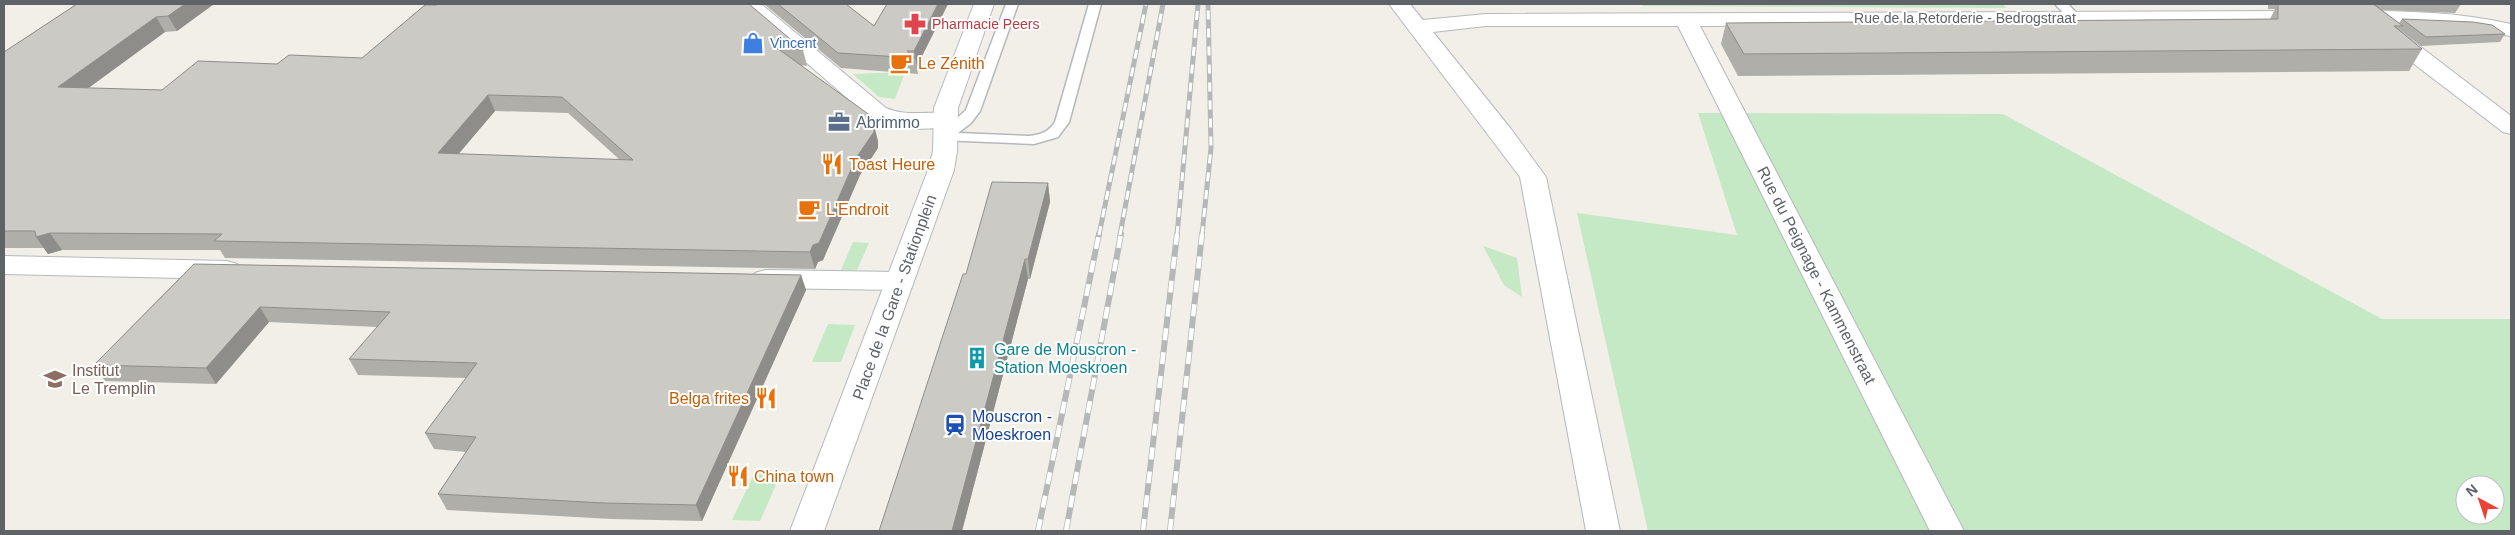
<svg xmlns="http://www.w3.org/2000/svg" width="2515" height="535" font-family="Helvetica,sans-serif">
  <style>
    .green { fill: #c5e8c5; fill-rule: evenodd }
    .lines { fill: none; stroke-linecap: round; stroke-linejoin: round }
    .service-casing { stroke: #b5b8bc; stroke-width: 3 }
    .minor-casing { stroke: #b5b8bc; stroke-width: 2 }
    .secondary-casing { stroke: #b6babf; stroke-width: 2 }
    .service { fill: #fff; fill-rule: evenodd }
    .minor { fill: #fff; fill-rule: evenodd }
    .secondary { fill: #fff; fill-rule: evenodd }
    .rail-far1-casing { stroke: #b6b7b8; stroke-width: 5 }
    .rail-casing { stroke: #b6b7b8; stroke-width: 6 }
    .rail-far1 { stroke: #fff; stroke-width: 3; stroke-dasharray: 9; stroke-linecap: butt }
    .rail { stroke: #fff; stroke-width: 4.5; stroke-dasharray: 12; stroke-linecap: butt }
    .wall { fill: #afaea9; fill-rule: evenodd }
    .shaded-wall { fill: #8f8d8a }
    .building { fill: #cccac5; stroke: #8f8d8a; fill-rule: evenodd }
    .labels { text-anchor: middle; stroke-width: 4; stroke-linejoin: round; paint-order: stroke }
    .far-street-label { font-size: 14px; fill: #5f6368; stroke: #fff }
    .far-health-label { font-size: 14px; fill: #be3a42; stroke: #fff; text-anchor: start }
    .far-shop-label { font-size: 14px; fill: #366cbe; stroke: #fff; text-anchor: start }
    .food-label { font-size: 16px; fill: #c56008; stroke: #fff; text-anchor: start }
    .service-label { font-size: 16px; fill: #4e5e75; stroke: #fff; text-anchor: start }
    .street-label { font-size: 16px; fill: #5f6368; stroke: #fff }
    .culture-label { font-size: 16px; fill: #0d838f; stroke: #fff; text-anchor: start }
    .education-label { font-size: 16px; fill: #785e54; stroke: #fff; text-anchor: start }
    .transit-label { font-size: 16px; fill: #164399; stroke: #fff; text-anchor: start }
  </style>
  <rect width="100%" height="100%" fill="#f1efe8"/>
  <g class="green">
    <polygon points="1641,4 2003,4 2006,8 1643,6"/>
    <polygon points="905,72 895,99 879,97 853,74"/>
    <path d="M1698,113L2003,114L2382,319H2511V531H1648L1577,213L1737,235ZM2465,485H2495V515H2465Z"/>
    <polygon points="853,242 869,243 857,270 841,270"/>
    <polygon points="1483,246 1517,258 1522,297 1504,285"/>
    <polygon points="828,324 855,325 841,362 812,362"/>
    <polygon points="756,470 782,471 760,521 732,520"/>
  </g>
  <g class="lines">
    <g class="service-casing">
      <g id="service">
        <path d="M1006,4H1018L980,111L971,123L958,133L1029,136C1040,135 1049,132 1055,122L1089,4H1101L1069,122L1058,137L1034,144L940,140L938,137L940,134L966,110Z"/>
        <polygon points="2055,4 2068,4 2080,17 2074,21 2070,20"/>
      </g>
    </g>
    <g class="minor-casing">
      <g id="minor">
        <path d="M739,4H761L886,108C908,118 930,109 952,115L956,120L952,125C926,132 894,129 870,118Z"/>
        <polygon points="1389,4 1410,4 1423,20 1486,14 2308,11 2316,12 2319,17 2316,22 2308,23 1700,26 1964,531 1930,531 1678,26 1486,26 1433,32 1511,129 1546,177 1620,531 1586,531 1520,177"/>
        <path d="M2354,11C2407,11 2459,12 2511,24V36L2453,27L2346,22L2343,17L2346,12Z"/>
        <polygon points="2388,26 2396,28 2511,116 2511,134 2503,132 2380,38 2377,33 2380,28"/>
        <polygon points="4,256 227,261 237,264 241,270 237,276 227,279 4,274"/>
        <polygon points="765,270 899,272 909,275 913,281 909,287 899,290 765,288 755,285 751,279 755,273"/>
      </g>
    </g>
    <g class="secondary-casing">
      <polygon id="secondary" points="974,4 994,4 958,108 957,151 954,170 824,531 790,531 928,170 933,151 934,108"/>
    </g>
    <use href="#service" class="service"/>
    <use href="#minor" class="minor"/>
    <use href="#secondary" class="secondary"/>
    <g class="rail-far1-casing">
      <g id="rail-far1">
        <polyline points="1099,235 1146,4"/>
        <polyline points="1120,235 1163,4"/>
        <polyline points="1177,235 1198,4"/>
        <polyline points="1202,235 1211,148 1208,4"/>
      </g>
    </g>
    <g class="rail-casing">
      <g id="rail">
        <polyline points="1038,531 1099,234"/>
        <polyline points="1066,531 1121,234"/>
        <polyline points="1143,531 1177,234"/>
        <polyline points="1170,531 1202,234"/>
      </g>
    </g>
    <use href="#rail-far1" class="rail-far1"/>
    <use href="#rail" class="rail"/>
  </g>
  <g class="wall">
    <path d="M77,4H214L177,31L165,32L88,88L162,90L277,64L362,58L425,5L803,50L807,66L801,65L878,141V148L860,175L823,260L818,262L815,269L225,258L220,250H62L48,254L44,248H4V52ZM495,111L568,113L620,160L458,154Z"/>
    <polygon points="764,4 846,4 874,26 887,4 948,4 917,66 918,74 841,68"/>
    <polygon points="2268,4 2461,4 2455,13 2382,10 2399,23 2402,19 2505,34 2500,42 2421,46 2400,30 2400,31 2422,49 2409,71 1738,76 1721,44 1726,23 2270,19 2275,9 2268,9"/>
    <polygon points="1048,183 1050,202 1030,279 1028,279 962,531 879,531"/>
    <polygon points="194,264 801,275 806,290 702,521 611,519 447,510 438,494 466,452 434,449 425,433 466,378 358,375 349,359 377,327 269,322 216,384 105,381 94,365"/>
  </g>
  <g class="shaded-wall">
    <polygon points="185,4 214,4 177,31 168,16"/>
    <polygon points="938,4 948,4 917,66 914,51"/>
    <polygon points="156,17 165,32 68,103 58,87"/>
    <polygon points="488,95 495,111 445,170 438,153"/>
    <polygon points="874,125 878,141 878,148 860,175 823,260 818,262 815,269 810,252 856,158"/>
    <polygon points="1048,183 1050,202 1030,279 1028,259"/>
    <polygon points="50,233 62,250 48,254 36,237"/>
    <polygon points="1025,259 1028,279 962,531 952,531"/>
    <polygon points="801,275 806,290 702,521 696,505"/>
    <polygon points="260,307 269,322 216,384 206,368"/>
  </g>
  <g class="building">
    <path d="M77,4H185L168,16L156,17L58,87L162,90L198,61L277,64L289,55L362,58L425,5H436L438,4H749L803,50L777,48L871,116L874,125V132L856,158L819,243L813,245L810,252L214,241L222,234H218L50,233L36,237L35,231H4V52ZM488,95L562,97L633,160L438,153Z"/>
    <polygon points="778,4 846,4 874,26 887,4 938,4 914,51 907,51 915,58 838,53"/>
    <polygon points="2278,4 2373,4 2403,26 2394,26 2422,49 1744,54 1726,23 2278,19"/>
    <polygon points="2402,19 2473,22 2492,25 2505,34 2426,37"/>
    <polygon points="992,182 1048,183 1028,259 1025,259 952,531 879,531 963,274 966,274"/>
    <polygon points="194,264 801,275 696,505 604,503 438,494 476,437 425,433 477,363 349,359 390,312 260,307 206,368 94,365"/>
  </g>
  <defs>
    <g id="pharmacy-bare" transform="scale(1.725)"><path d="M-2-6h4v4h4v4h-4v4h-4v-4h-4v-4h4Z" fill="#e0444e" stroke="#fff" stroke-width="2.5" paint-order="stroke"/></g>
    <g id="shop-bare" transform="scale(1.725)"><path d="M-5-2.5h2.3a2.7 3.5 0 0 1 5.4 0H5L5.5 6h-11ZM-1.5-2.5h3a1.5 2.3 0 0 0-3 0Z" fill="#3f7fe0" stroke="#fff" stroke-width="2.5" paint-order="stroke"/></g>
    <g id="cafe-bare" transform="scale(1.725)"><path d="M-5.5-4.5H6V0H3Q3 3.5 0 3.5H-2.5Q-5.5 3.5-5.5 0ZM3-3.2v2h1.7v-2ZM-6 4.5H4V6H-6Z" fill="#e8710a" stroke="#fff" stroke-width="2.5" paint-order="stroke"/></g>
    <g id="office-bare" transform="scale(1.725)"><path d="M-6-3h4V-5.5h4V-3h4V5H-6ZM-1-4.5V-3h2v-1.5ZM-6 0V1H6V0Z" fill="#5c6f8a" stroke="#fff" stroke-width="2.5" paint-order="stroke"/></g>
    <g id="restaurant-bare" transform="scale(1.725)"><path d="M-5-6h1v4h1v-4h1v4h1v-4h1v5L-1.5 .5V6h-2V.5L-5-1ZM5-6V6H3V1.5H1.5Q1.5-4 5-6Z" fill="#e8710a" stroke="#fff" stroke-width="2.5" paint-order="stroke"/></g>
    <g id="building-bare" transform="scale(1.725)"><path d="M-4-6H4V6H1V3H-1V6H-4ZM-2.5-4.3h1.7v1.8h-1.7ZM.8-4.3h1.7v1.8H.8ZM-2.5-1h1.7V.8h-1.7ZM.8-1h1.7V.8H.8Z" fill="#0f9aa8" stroke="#fff" stroke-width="2.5" paint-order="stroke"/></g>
    <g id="school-bare" transform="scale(1.725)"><path d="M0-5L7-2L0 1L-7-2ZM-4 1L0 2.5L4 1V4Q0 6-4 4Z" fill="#8d6e63" stroke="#fff" stroke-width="2.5" paint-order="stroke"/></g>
    <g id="station-bare" transform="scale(1.725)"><path d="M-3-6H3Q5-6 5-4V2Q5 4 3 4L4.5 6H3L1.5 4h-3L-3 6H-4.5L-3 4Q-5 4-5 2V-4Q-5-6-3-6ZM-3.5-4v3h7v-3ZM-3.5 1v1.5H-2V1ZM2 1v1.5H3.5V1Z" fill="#1a4fb4" stroke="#fff" stroke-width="2.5" paint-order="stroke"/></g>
  </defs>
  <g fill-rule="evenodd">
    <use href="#pharmacy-bare" x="915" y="24"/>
    <use href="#shop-bare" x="753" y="43"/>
    <use href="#cafe-bare" x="901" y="63"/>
    <use href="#office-bare" x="839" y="122"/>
    <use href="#restaurant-bare" x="832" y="164"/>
    <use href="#cafe-bare" x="809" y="209"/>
    <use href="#building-bare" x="977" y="358"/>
    <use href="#school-bare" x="55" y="379"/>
    <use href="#restaurant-bare" x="766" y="398"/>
    <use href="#station-bare" x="955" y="425"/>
    <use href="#restaurant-bare" x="738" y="476"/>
  </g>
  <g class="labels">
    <g class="far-street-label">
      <text x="1965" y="23">Rue de la Retorderie - Bedrogstraat</text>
    </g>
    <g class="far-health-label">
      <text x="932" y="29">Pharmacie Peers</text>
    </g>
    <g class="far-shop-label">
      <text x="770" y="48">Vincent</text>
    </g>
    <g class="food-label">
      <text x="918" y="69">Le Zénith</text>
      <text x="849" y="170">Toast Heure</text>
      <text x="826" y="215">L'Endroit</text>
      <text x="749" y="404" text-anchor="end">Belga frites</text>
      <text x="754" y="482">China town</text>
    </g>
    <g class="service-label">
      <text x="856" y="128">Abrimmo</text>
    </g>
    <g class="street-label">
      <text transform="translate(1817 275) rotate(63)" y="6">Rue du Peignage - Kammenstraat</text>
      <text transform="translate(894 297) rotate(-70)" y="6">Place de la Gare - Stationplein</text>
    </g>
    <g class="culture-label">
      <text x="994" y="355">Gare de Mouscron -<tspan x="994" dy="18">Station Moeskroen</tspan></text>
    </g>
    <g class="education-label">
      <text x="72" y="376">Institut<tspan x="72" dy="18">Le Tremplin</tspan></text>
    </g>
    <g class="transit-label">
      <text x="972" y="422">Mouscron -<tspan x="972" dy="18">Moeskroen</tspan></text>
    </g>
  </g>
  <rect width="2515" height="535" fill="none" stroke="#5f6368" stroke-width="10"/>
  <g transform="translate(2480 500) rotate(320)"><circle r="24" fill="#ffffff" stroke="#bfc1c3"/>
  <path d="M0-4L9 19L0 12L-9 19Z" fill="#ea4335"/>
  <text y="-8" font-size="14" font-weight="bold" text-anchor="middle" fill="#5f6368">N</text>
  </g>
</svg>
